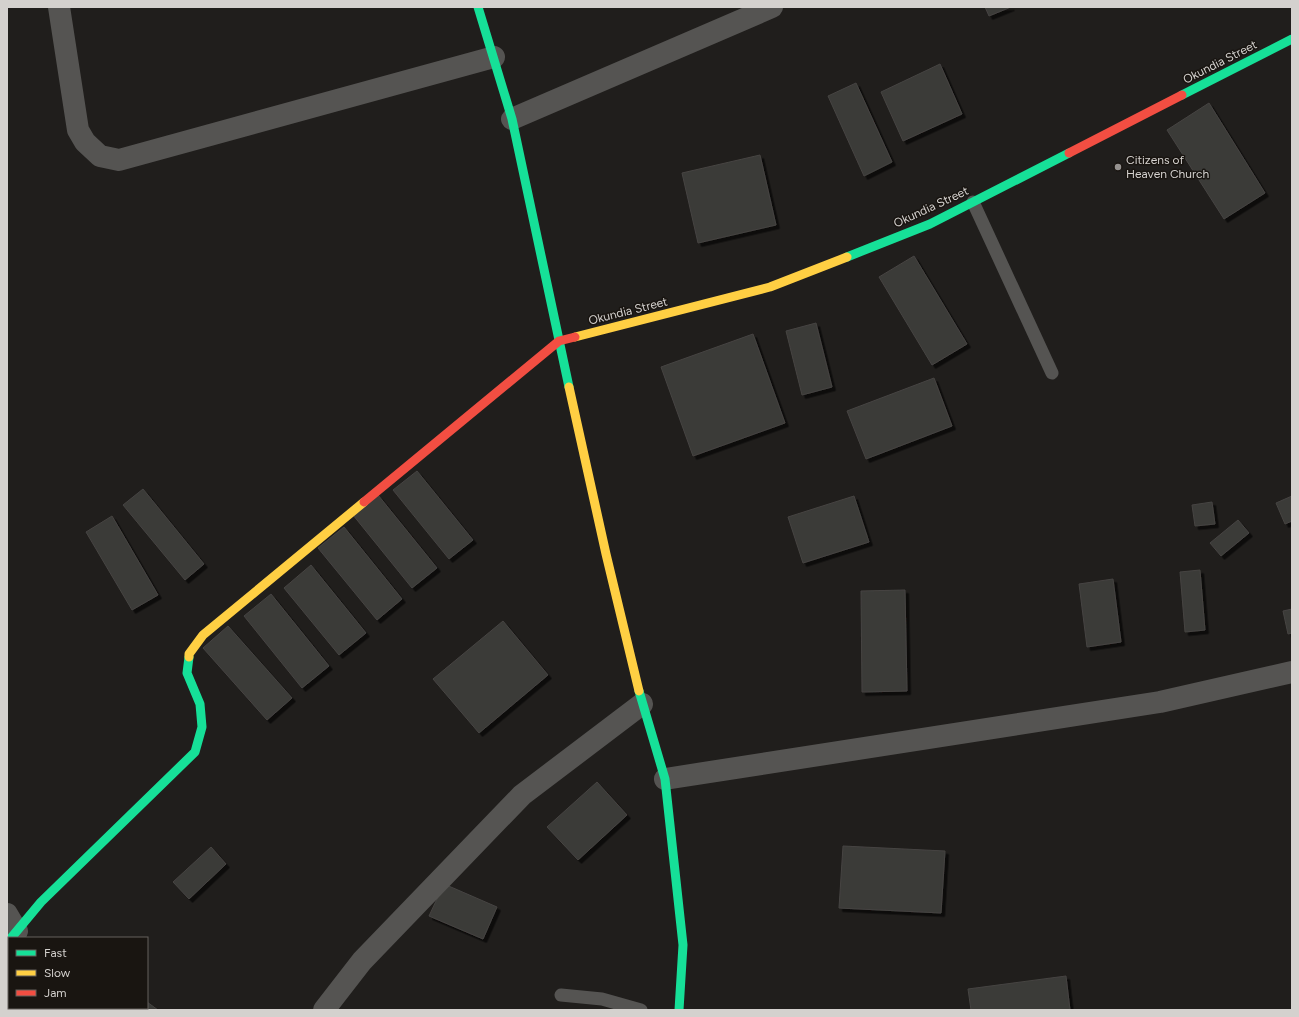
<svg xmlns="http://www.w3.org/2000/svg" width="1299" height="1017" font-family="Figtree,sans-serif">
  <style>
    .building { fill: #3b3a38; stroke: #464442; filter: url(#shadow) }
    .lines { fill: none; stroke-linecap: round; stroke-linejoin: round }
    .lane { stroke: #555452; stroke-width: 13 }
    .street { stroke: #555452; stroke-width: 22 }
    .fast { stroke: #16e098; stroke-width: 9 }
    .slow { stroke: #ffcf43; stroke-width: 9 }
    .jam { stroke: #f24e42; stroke-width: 9 }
    .poi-dot { fill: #959290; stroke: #191511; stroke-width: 1.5 }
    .labels { text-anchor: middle; stroke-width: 3; stroke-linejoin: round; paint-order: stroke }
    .street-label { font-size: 12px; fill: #d4d1ce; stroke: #191511 }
    .poi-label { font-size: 12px; fill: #d4d1ce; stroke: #191511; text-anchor: start }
  </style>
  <defs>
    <filter id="shadow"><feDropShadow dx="3.5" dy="3.5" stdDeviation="0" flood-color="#0009"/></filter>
  </defs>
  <rect width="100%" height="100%" fill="#201e1c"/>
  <g class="building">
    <polygon points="985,7 1011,7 989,16"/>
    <polygon points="940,64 962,114 903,141 881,92"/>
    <polygon points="856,83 892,162 864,176 828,96"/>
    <polygon points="1209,103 1265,193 1224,219 1167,130"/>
    <polygon points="760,155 776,225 698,243 682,173"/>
    <polygon points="914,256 967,344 932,365 879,277"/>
    <polygon points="816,323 832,387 802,395 786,331"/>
    <polygon points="753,334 785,423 693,456 661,367"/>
    <polygon points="934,378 952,426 866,459 847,411"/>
    <polygon points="417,471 473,540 449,559 393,490"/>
    <polygon points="143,489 204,564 185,580 123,505"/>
    <polygon points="378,495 437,568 412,588 353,515"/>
    <polygon points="854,496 869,542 803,563 788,517"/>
    <polygon points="1292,496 1292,521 1285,524 1276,503"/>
    <polygon points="1212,502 1215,524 1195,526 1192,505"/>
    <polygon points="112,516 158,595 132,610 86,532"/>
    <polygon points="1238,520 1249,533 1221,556 1210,543"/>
    <polygon points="344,527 402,599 377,620 318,548"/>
    <polygon points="311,565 366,633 339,655 284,588"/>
    <polygon points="1200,570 1205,630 1185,632 1180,572"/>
    <polygon points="1113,579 1121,642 1087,647 1079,584"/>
    <polygon points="905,590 907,691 862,692 861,591"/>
    <polygon points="271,594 329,666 302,688 244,616"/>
    <polygon points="1292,609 1292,633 1288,634 1283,611"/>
    <polygon points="503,621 548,675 479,733 433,679"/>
    <polygon points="228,626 292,698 267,720 203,648"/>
    <polygon points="597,782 627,815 578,860 547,827"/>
    <polygon points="843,846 945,851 941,913 839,908"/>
    <polygon points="211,847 226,864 189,899 173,882"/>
    <polygon points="444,884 497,907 483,939 429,916"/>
    <polygon points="1066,976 1070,1010 971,1010 968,989"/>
    <polygon points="7,993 9,994 9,1008 28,1008 31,1010 7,1010"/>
    <polygon points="147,1002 158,1010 126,1010 127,1008 147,1008"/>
  </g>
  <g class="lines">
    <g class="lane">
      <polyline points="973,202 1052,373"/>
      <polyline points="561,995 602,999 641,1010"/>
    </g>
    <g class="street">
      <polyline points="59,7 78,130 85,142 100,156 119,160 494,57"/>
      <polyline points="512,119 772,7"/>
      <polyline points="665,779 1160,702 1292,672"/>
      <polyline points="7,914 17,931"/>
      <polyline points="324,1010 362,961 522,795 642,704"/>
    </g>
    <g class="fast">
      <polyline points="478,7 512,119 569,387"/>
      <polyline points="1182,95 1292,39"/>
      <polyline points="847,257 930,224 1069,153"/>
      <polyline points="639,691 665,779 683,945 679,1010"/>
      <polyline points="11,938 41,902 195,752 202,727 200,704 187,673 189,657"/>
    </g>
    <g class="slow">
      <polyline points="575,337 770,287 847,257"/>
      <polyline points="569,387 606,554 639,691"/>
      <polyline points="189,657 189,654 203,635 364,502"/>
    </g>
    <g class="jam">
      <polyline points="1069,153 1182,95"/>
      <polyline points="364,502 559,341 575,337"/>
    </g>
  </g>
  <circle class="poi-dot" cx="1118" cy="167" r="4"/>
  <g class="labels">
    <g class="street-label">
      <text transform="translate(1220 62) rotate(-27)" y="4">Okundia Street</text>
      <text transform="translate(931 207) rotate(-25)" y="4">Okundia Street</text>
      <text transform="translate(628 311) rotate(-14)" y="4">Okundia Street</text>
    </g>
    <g class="poi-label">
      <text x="1126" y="164">Citizens of<tspan x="1126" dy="14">Heaven Church</tspan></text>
    </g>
  </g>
  <rect width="1299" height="1017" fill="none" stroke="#d4d1ce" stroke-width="16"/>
  <rect x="8" y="937" width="140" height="72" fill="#191511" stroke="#64605d"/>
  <rect x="16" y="950" width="20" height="6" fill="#16e098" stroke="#64605d"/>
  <text x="44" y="957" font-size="12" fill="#d4d1ce">Fast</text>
  <rect x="16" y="970" width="20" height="6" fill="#ffcf43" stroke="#64605d"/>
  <text x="44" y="977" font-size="12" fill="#d4d1ce">Slow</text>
  <rect x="16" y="990" width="20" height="6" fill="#f24e42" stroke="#64605d"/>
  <text x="44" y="997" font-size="12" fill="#d4d1ce">Jam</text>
</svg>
